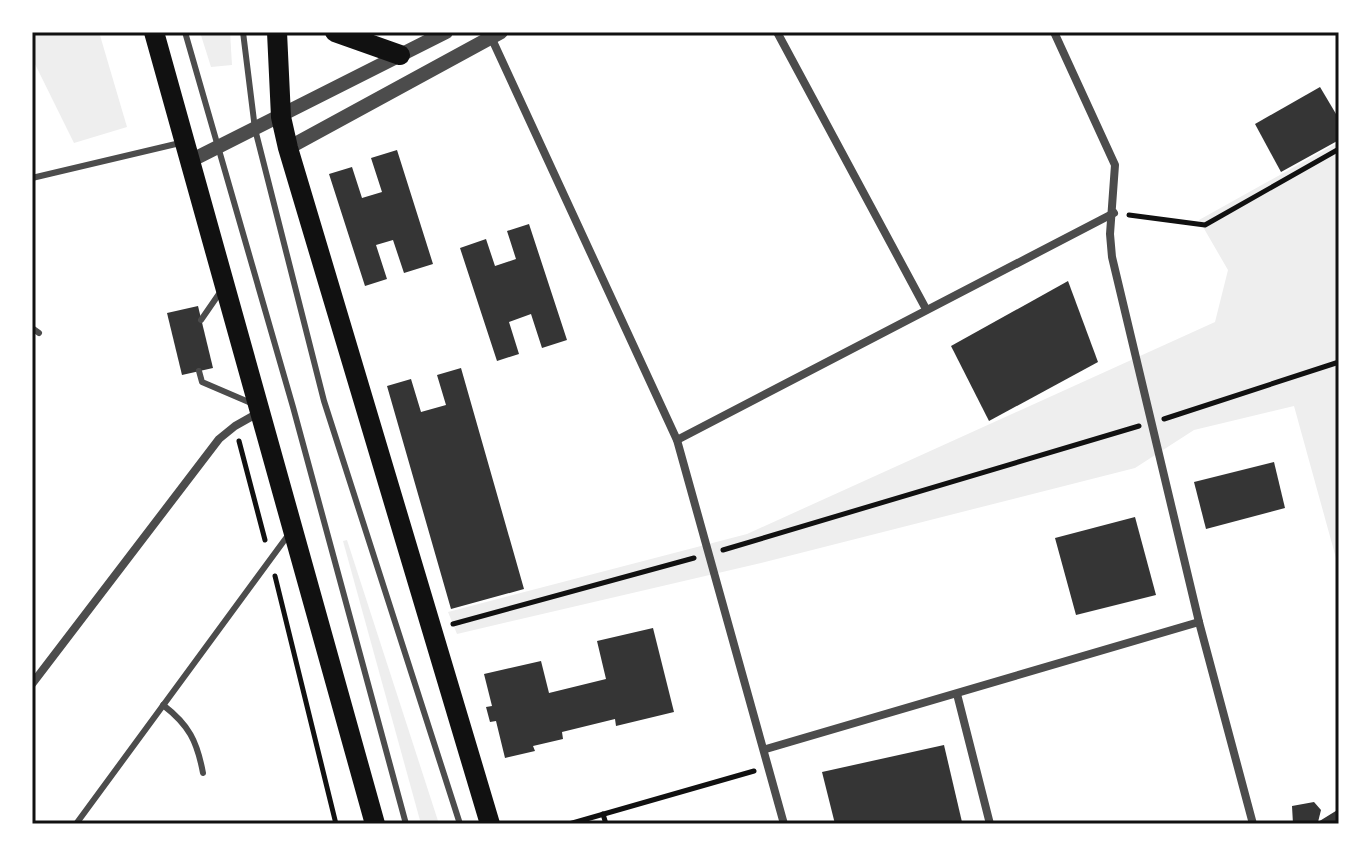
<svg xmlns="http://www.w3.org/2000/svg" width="1371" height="856" font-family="Raleway,sans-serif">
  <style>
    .green { fill: #eee }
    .building { fill: #353535 }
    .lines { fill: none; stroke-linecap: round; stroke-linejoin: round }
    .path { stroke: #111; stroke-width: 5 }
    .service { stroke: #4c4c4c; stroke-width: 6 }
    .minor { stroke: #4c4c4c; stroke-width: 8 }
    .tertiary { stroke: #4c4c4c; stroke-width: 14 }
    .primary { stroke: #111; stroke-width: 20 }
    .neatline { fill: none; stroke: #111; stroke-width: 3 }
  </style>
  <rect width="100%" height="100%" fill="#fff"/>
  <g class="green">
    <polygon points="32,32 99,32 127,127 74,143 32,58"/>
    <polygon points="200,32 230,32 232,65 211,67"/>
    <polygon points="1339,142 1339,569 1294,406 1194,430 1135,468 761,563 457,634 448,612 747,534 1215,322 1228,270 1199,220"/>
    <polygon points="347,540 439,824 421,824 343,541"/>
  </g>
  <g class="building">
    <polygon points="1320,87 1339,119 1339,140 1281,172 1255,124"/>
    <polygon points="397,150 433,264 404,273 393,240 376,245 387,279 365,286 329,174 352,167 362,198 382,192 371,158"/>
    <polygon points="529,224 567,340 542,348 531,314 509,322 519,354 497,361 460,248 486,239 495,266 516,259 507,231"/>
    <polygon points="1068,281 1098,362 989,421 951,346"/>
    <polygon points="198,306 213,368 182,375 167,313"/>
    <polygon points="461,368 524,589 451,609 387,386 411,379 421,412 446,405 437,375"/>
    <polygon points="1274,462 1285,508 1206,529 1194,482"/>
    <polygon points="1135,517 1156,595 1076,615 1055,538"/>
    <polygon points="653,628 674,712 616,726 615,719 562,732 563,739 533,746 535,751 505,758 496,721 490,722 486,707 492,706 484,674 541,661 549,693 606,679 597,641"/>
    <polygon points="944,745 962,822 835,824 822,772"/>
    <polygon points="1314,802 1321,810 1318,822 1339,809 1339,824 1293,824 1292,806"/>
  </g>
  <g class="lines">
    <g class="path">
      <polyline points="1129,215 1205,225 1339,149"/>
      <polyline points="1164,419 1339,362"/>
      <polyline points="239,441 265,540"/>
      <polyline points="723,550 1139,426"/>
      <polyline points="275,576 336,824"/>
      <polyline points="453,624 694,558"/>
      <polyline points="603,814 606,824"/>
      <polyline points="569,824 754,771"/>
    </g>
    <g class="service">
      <polyline points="185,32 293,407 406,824"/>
      <polyline points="243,32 255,129 324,401 460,824"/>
      <polyline points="32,178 180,143"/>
      <polyline points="201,320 221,291"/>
      <polyline points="32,328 39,333"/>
      <polyline points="199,371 202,382 251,403"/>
      <path d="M163,705C189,725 197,741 203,773"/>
      <polyline points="76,824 289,534"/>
    </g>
    <g class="minor">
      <polyline points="777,32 926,309"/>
      <polyline points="1054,32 1115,165 1110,234 1112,257 1199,622 1253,824"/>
      <polyline points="491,37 677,440 784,824"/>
      <polyline points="677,440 1114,213"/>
      <polyline points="32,684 219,439 235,426 258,413"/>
      <polyline points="957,694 990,824"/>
      <polyline points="766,749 1199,622"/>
    </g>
    <g class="tertiary">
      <polyline points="288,148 501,32"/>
      <polyline points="192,160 446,32"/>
    </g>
    <g class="primary">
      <polyline points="154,32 375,824"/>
      <polyline points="277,32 281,117 288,148 490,824"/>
      <polyline points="335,32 400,55"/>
    </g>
  </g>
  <rect width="1371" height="856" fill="none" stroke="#ffffff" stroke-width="68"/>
  <rect x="34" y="34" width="1303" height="788" class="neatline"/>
</svg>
